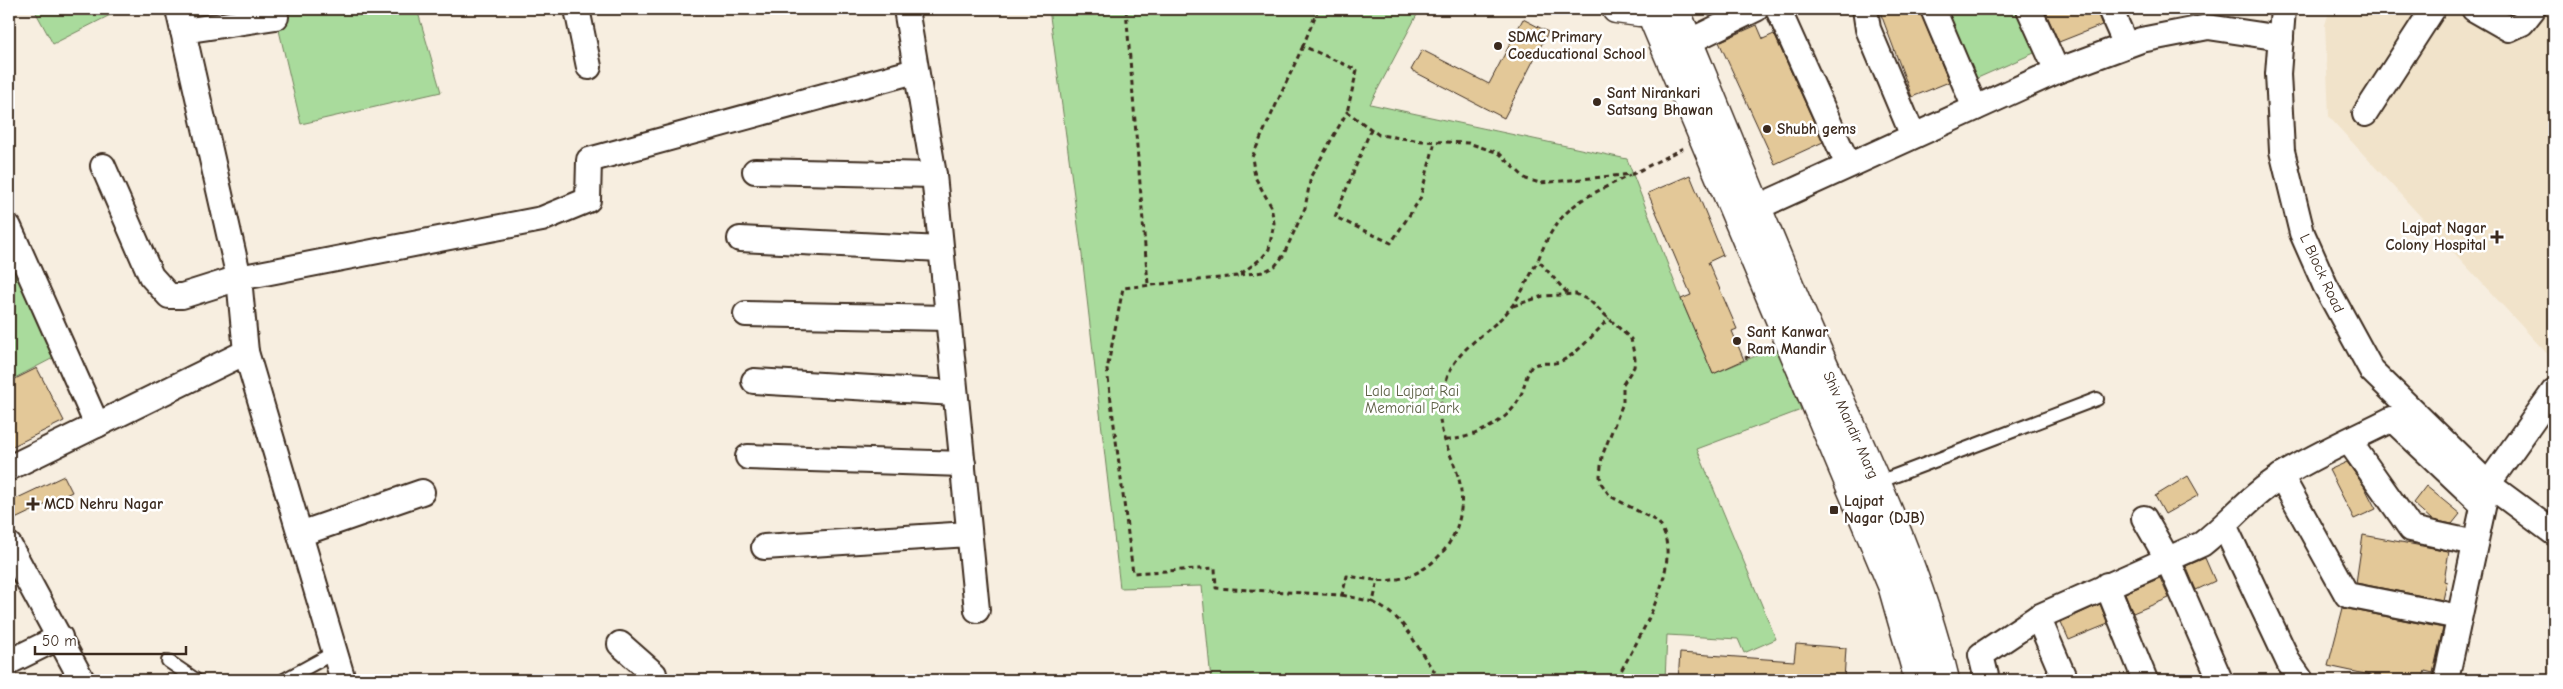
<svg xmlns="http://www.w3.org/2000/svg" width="2563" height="689" font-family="'Comic Neue',sans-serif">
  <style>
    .built { fill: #f1e3ca }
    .green { fill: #a9db9c; stroke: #72825d }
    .building { fill: #e3c898; stroke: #3b2a1e }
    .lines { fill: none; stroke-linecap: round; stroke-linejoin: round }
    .lane-casing { stroke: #3b2a1e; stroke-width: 16 }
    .street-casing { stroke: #3b2a1e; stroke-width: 28 }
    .secondary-casing { stroke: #3b2a1e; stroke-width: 31 }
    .path { stroke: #3b2a1e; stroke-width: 3; stroke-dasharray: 5 4; stroke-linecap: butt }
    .lane { stroke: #fff; stroke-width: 12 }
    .street { stroke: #fff; stroke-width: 24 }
    .secondary { stroke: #fff; stroke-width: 28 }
    .poi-dot { fill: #3b2a1e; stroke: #fff; stroke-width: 2 }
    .labels { text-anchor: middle; stroke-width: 5; stroke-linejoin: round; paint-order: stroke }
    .poi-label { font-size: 15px; font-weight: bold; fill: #3b2a1e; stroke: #fff; text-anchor: start }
    .street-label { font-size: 15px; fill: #3b2a1e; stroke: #fff }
    .park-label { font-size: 15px; fill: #5c5f44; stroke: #fff }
  </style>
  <rect width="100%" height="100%" fill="#f7eee0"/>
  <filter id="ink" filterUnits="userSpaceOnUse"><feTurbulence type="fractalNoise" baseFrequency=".02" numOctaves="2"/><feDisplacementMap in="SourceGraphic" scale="10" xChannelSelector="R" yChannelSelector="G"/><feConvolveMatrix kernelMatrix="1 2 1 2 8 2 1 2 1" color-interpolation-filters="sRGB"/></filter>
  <g filter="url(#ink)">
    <polygon class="built" points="2330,9 2554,9 2554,357 2552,359 2329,117 2325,25"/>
    <g class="green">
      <polygon points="34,9 122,9 53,44"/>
      <polygon points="274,9 417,9 441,92 301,124"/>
      <polygon points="1049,9 1420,9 1370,104 1627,159 1681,299 1713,374 1777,347 1801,410 1697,449 1776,639 1744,653 1738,639 1667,635 1665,680 1211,680 1202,586 1120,588 1082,255"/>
      <polygon points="1942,9 2023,9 2041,50 1973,80"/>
      <polygon points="9,247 57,356 9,381"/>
    </g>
    <g class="building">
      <polygon points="1879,9 1919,9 1949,82 1912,97"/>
      <polygon points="2044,9 2096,9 2102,25 2059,42"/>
      <polygon points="1523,19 1548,32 1504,118 1411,70 1422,50 1489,84"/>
      <polygon points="1757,25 1763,39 1774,34 1823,142 1775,164 1719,42"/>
      <polygon points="1690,175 1723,255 1708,262 1737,329 1732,331 1744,360 1713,374 1681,299 1691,295 1648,193"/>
      <polygon points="37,368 64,421 9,448 9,382"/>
      <polygon points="2347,462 2364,486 2376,509 2354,519 2329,470"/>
      <polygon points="64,476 72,492 15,519 9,502"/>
      <polygon points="2188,476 2199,495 2165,514 2155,496"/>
      <polygon points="2426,486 2460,514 2452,524 2432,520 2413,503"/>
      <polygon points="2363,535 2449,551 2444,581 2447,582 2443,600 2356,583"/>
      <polygon points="2205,558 2215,581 2196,590 2186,566"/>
      <polygon points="2160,578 2169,598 2133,613 2125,593"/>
      <polygon points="2100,604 2108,624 2069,640 2061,622"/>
      <polygon points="2343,608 2443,628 2433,673 2425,671 2422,680 2369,680 2370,675 2328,666"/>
      <polygon points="1796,644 1846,648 1844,680 1678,680 1680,653 1794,661"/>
    </g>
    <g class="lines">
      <g class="lane-casing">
        <g id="lane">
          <polyline points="1876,483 2097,399"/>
          <polyline points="168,661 196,680"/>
          <polyline points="284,680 335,652"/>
        </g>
      </g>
      <g class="street-casing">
        <g id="street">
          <polyline points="178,9 239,278 246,352 343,680"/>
          <polyline points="577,9 589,67"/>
          <polyline points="906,9 934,175 977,610"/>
          <polyline points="1778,9 1848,165"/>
          <polyline points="1865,9 1868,29 1913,136"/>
          <polyline points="1933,9 1975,108"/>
          <polyline points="2029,9 2057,71"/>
          <polyline points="2110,9 2126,45"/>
          <polyline points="2283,9 2278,74 2282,151 2302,233 2325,285 2372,371 2488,484 2554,533"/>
          <polyline points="2474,9 2509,29 2522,23 2533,9"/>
          <polyline points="183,31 276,17"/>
          <polyline points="1688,42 1756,9"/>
          <polyline points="2365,114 2433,9"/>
          <polyline points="103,166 151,276 169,296 182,296 239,278 542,219 588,200 589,160 915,71"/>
          <polyline points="755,171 934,175"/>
          <polyline points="1758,207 2057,71 2141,40 2208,27 2281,38"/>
          <polyline points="9,227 97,425"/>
          <polyline points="740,239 941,249"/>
          <polyline points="746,314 948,318"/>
          <polyline points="754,381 955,393"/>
          <polyline points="2349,441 2411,529 2475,543"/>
          <polyline points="748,457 963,464"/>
          <polyline points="9,468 246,352"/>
          <polyline points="2281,476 2347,595 2459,617"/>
          <polyline points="2144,518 2167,558 2220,680"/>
          <polyline points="2225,527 2289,663 2301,680"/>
          <polyline points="300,534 422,492"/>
          <polyline points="9,545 82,680"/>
          <polyline points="764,547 969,534"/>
          <polyline points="2107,585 2145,680"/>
          <polyline points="2038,617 2065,680"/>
          <polyline points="620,644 654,674 648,680"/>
          <polyline points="9,662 60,637"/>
          <path d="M1987,680L1981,655L2038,617L2202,544C2230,522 2251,495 2282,476C2316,454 2355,438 2392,419L2483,505"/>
          <polyline points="2446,680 2488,484 2554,391"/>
        </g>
      </g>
      <g class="secondary-casing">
        <g id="secondary">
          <polyline points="1616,9 1639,12 1656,9"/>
          <path d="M1675,9C1721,121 1766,232 1814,343C1863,453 1917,562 1945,680"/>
          <polyline points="1650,11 1892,585 1919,680"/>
        </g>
      </g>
      <g class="path">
        <polyline points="1126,9 1148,284"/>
        <polyline points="1318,9 1303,46 1357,70 1347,112"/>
        <path d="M1303,46L1252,157L1255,177L1271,206L1274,223L1269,249L1262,258L1238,276L1123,288L1107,370L1133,573L1215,568L1216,588L1342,595L1347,576C1362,578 1378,582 1392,580C1435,575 1466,534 1461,491C1459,468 1445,449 1441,426C1438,411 1442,393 1447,378C1459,344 1492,333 1512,306C1523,292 1530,275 1538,260"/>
        <polyline points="1371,129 1335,217 1391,243 1420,199 1435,142"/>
        <polyline points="1240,275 1263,272 1275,266 1283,256 1305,208 1311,176 1347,112 1379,135 1422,141 1468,143 1499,153 1526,179 1540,183 1633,174 1683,148"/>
        <path d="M1567,293L1538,260C1560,205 1580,200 1630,175"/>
        <path d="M1513,306L1543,296L1576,294L1590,301L1631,339L1635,359L1634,367L1623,384V403L1602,456L1600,476L1601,483L1610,496L1658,522C1688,561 1636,643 1616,680"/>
        <polyline points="1745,358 1767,349"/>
        <path d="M1446,440C1471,439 1507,423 1519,399C1525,388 1525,375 1532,366C1541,361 1550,365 1559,362C1576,356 1597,331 1609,318"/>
        <polyline points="1342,595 1373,602 1378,580"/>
        <path d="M1373,602C1385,609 1398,617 1406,629C1419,646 1427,665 1442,680"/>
      </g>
      <use href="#lane" class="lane"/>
      <use href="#street" class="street"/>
      <use href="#secondary" class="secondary"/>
    </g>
  </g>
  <g class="poi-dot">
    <circle cx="1498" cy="46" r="5"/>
    <circle cx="1597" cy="102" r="5"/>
    <circle cx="1767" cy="129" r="5"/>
    <path d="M2494.5 229.5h5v5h5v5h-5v5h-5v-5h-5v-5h5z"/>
    <circle cx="1737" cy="341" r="5"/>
    <path d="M30.5 496.5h5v5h5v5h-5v5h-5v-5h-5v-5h5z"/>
    <rect x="1829" y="505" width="10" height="10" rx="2.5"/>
  </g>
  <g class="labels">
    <g class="poi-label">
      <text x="1508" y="42">SDMC Primary<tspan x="1508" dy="17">Coeducational School</tspan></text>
      <text x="1607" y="98">Sant Nirankari<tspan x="1607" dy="17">Satsang Bhawan</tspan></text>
      <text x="1777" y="134">Shubh gems</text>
      <text x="2486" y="233" text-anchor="end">Lajpat Nagar<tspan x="2486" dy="17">Colony Hospital</tspan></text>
      <text x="1747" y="337">Sant Kanwar<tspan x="1747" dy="17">Ram Mandir</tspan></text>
      <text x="1844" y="506">Lajpat<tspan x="1844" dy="17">Nagar (DJB)</tspan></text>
      <text x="44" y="509">MCD Nehru Nagar</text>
    </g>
    <g class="street-label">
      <text transform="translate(2322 273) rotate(65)" y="5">L Block Road</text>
      <text transform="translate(1851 425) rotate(66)" y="5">Shiv Mandir Marg</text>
    </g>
    <g class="park-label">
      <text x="1412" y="396">Lala Lajpat Rai<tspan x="1412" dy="17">Memorial Park</tspan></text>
    </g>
  </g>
  <rect width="2563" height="689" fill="none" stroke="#fff" stroke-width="30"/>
  <rect x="15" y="15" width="2533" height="659" fill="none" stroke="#3b2a1e" stroke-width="2" filter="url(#ink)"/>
  <path d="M35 646v8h151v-8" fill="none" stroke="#3b2a1e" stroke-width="2.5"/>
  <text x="42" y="646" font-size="15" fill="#3b2a1e" stroke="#ffffff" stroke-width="4" paint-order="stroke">50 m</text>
</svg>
